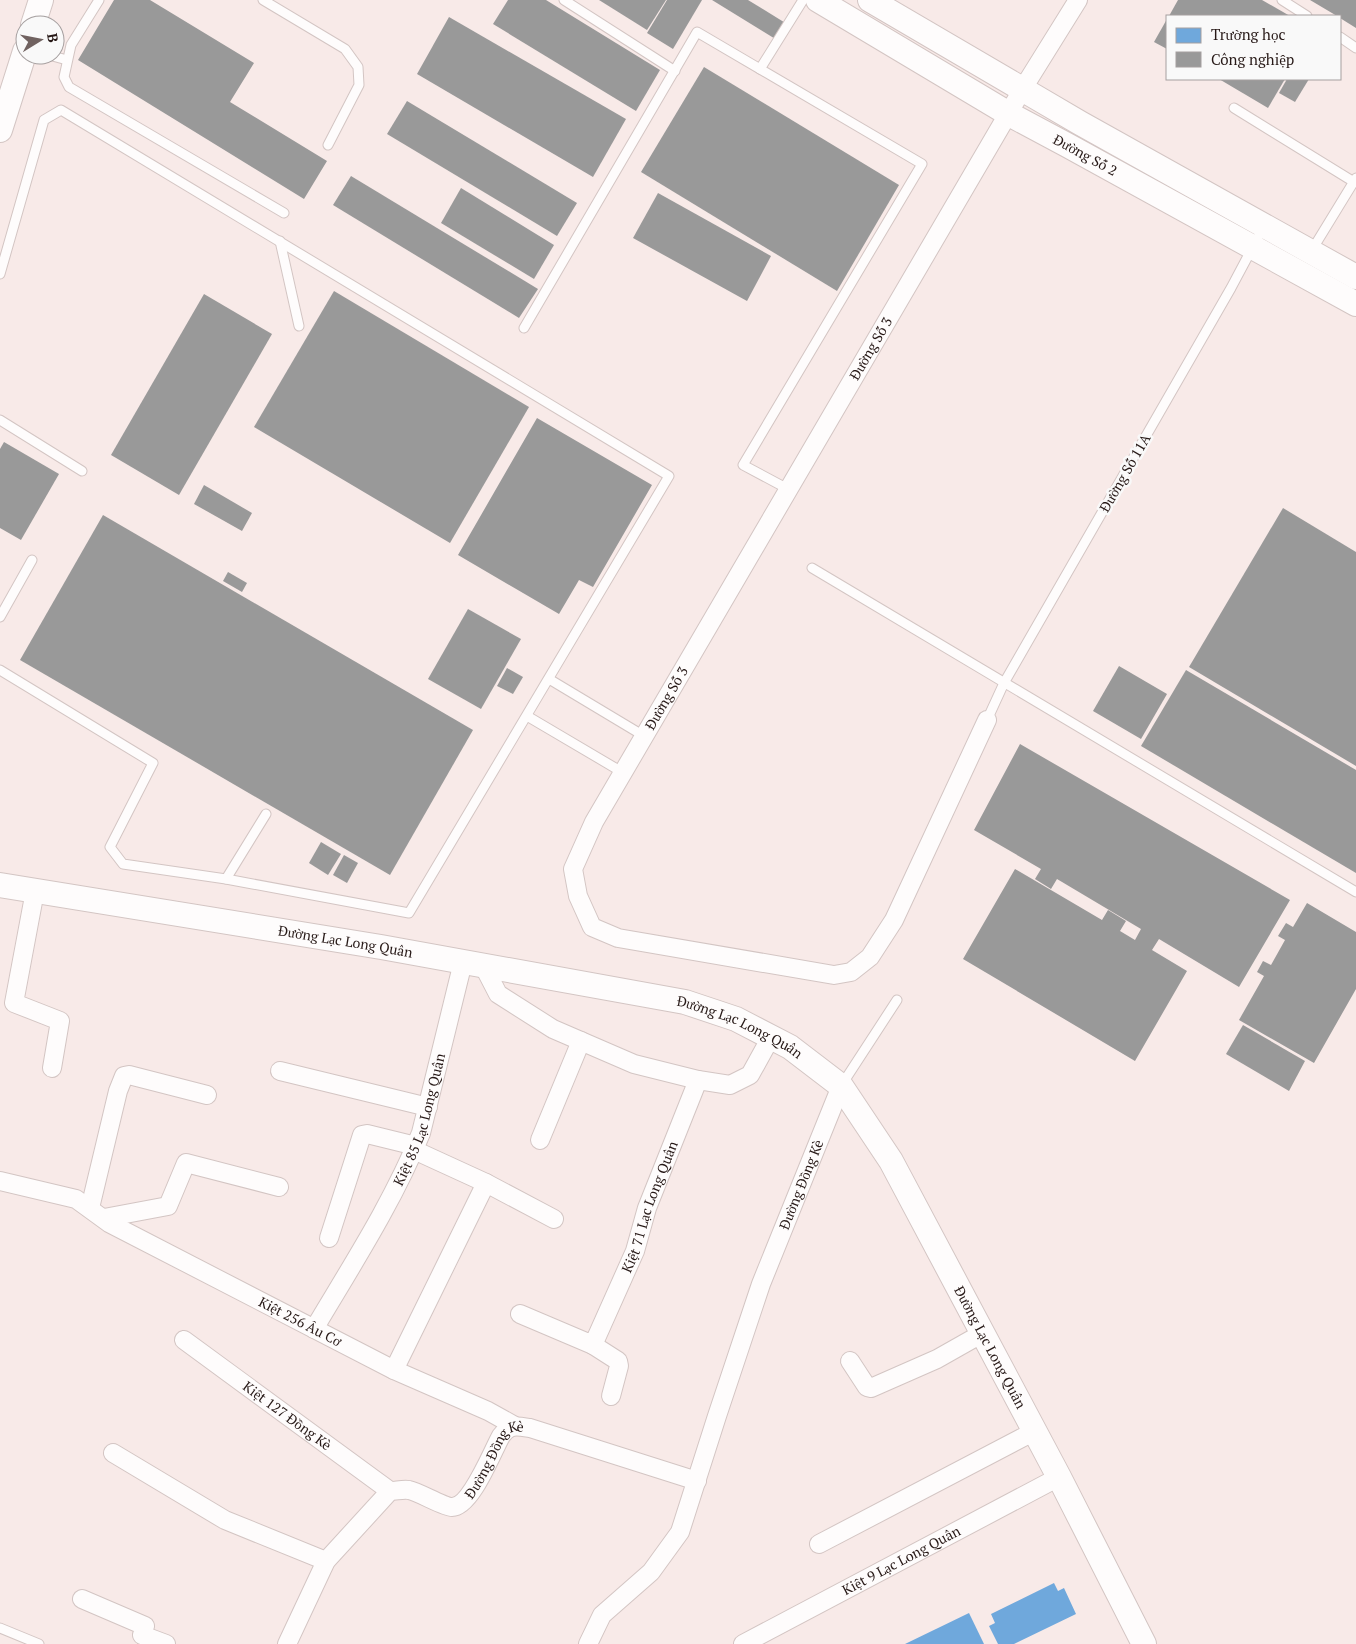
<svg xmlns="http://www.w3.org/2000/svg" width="1356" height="1644" font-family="'PT Serif',serif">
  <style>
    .schools { fill: #6fa8dc }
    .industry { fill: #999 }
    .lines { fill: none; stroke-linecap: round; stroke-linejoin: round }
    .lane-casing { stroke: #d3c5c3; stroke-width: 11 }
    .street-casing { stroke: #d3c5c3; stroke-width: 20 }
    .secondary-casing { stroke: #d3c5c3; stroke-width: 26 }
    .lane { stroke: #fefcfc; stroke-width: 9 }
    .street { stroke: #fefcfc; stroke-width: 18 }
    .secondary { stroke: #fefcfc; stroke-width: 24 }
    .labels { text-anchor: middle; stroke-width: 5; stroke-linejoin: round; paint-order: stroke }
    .street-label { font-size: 14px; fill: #271917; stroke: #f9f9f9 }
  </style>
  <rect width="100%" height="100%" fill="#f8eae8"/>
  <g class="schools">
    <polygon points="1054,1583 1058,1591 1064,1588 1076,1614 1014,1644 998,1644 989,1626 995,1623 991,1614"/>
    <polygon points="969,1613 984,1644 905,1644"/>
  </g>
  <g class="industry">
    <polygon points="114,0 150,0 254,63 230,102 327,161 304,199 78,60"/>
    <polygon points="508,0 546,0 660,70 636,111 493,24"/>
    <polygon points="599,0 666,0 647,30"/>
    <polygon points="667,0 702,0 673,49 647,33"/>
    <polygon points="712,0 748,0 787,24 777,40"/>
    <polygon points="1178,0 1262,0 1290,16 1169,16"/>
    <polygon points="1310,0 1356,0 1356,28 1340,18 1340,16 1337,16"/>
    <polygon points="449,17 626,119 593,177 417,74"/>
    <polygon points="1167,19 1167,49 1154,42"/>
    <polygon points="704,67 899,185 837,291 641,172"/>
    <polygon points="1219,79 1285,79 1268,108"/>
    <polygon points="1287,79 1309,79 1295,102 1279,93"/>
    <polygon points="407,101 577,203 557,236 387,134"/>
    <polygon points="351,176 538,289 519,318 333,205"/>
    <polygon points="461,188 554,245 534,279 441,223"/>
    <polygon points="658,193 771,256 747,301 633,238"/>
    <polygon points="334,291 529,407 450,543 254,427"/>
    <polygon points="204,294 272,334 179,495 111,455"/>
    <polygon points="537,418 652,485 593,587 579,580 559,614 458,555"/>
    <polygon points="4,442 59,474 21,540 0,528 0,449"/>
    <polygon points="204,485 252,513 242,531 194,504"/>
    <polygon points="1283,508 1356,552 1356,766 1189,667"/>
    <polygon points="103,515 473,730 390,875 20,660"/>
    <polygon points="228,572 247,583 242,592 223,581"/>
    <polygon points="468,609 521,639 481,709 428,679"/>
    <polygon points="1119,666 1167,694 1141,739 1093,711"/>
    <polygon points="507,668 523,677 513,694 497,686"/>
    <polygon points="1186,670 1356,770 1356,873 1141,746"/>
    <polygon points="1020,744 1290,900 1239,987 1159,939 1152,950 1187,971 1135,1061 963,959 1015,869 1102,920 1108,910 1126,921 1120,931 1135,940 1141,929 1057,879 1051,889 1035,879 1041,869 974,830"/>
    <polygon points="321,842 341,854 328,875 309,863"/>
    <polygon points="344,855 358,863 347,883 333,875"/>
    <polygon points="1307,903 1356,932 1356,989 1314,1063 1239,1020 1264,976 1257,972 1263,961 1271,965 1285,940 1278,936 1286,923 1293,927"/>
    <polygon points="1243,1025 1305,1061 1289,1091 1226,1054"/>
  </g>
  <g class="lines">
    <g class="lane-casing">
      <g id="lane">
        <polyline points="99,0 71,45 64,77 69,87 284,213"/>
        <polyline points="263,0 345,49 358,67 359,85 328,145"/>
        <polyline points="564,0 675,71"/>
        <polyline points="1282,0 1307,16"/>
        <polyline points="1340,37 1356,48"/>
        <polyline points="49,55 67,60"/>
        <polyline points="760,69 803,0"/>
        <polyline points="1234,108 1354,182"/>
        <polyline points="280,241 299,326"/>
        <polyline points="1312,250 1356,178"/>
        <polyline points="0,274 44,120 61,110 669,476 409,913 226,879 123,864 110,847 153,763 0,670"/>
        <polyline points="524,328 697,32 922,164 743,465 788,489"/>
        <polyline points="0,420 82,471"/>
        <polyline points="812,568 1356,892"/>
        <polyline points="0,617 32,560"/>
        <polyline points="549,679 644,736"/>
        <polyline points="527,716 622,772"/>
        <polyline points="987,720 1004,683 1231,288 1264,226"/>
        <polyline points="226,879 266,814"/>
        <polyline points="841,1086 897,1000"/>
        <polyline points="0,1628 39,1644"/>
      </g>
    </g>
    <g class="street-casing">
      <g id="street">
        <path id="s1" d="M987,720L894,920L870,957L851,972L834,975L618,938L592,927L578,896L573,869L594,822L1022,90L1078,0"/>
        <polyline points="35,891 14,1003 60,1021 52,1068"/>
        <polyline points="483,965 498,994 553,1029 634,1064 698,1080 730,1085 750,1075 771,1037"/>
        <polyline points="280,1071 428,1107"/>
        <polyline points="540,1140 581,1041"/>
        <polyline points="414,1150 486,1183 554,1219"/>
        <path id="s2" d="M0,1181L76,1199L109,1223L394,1370L488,1411L515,1426"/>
        <polyline points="90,1208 118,1091 124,1076 129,1075 207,1095"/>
        <polyline points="104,1218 168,1206 186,1163 279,1187"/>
        <polyline points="329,1238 362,1135 367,1134 416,1146"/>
        <path id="s3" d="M520,1314L593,1345L635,1251L647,1208L698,1080"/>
        <path id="s4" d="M314,1329C352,1265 393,1202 421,1133L463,962"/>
        <path id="s5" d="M184,1340L390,1491"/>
        <polyline points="593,1345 618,1361 619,1366 611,1396"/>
        <polyline points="850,1361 867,1387 871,1388 937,1359 983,1333"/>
        <polyline points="394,1370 486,1183"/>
        <polyline points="113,1453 225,1520 326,1561"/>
        <polyline points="819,1544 1035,1431"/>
        <polyline points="82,1599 145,1626 142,1635 166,1644"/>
        <path id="s6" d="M287,1644L326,1561L390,1491C396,1491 403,1489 409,1490C419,1492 444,1507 452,1507C471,1507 492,1452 501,1436C510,1424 516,1426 530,1428L697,1481"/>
        <path id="s7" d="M588,1644L602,1615L651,1572L680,1532L717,1416L761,1284L841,1086"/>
        <path id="s8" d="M743,1644L1059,1477"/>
      </g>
    </g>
    <g class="secondary-casing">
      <g id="secondary">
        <path id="s9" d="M818,0L1009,114L1067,145L1356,304"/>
        <polyline points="870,0 1080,123 1356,277"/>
        <polyline points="33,25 41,0"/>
        <polyline points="0,130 25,51"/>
        <path id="s10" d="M0,885L381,947L685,1002L736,1019L790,1047L841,1086L891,1161L1059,1477L1144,1644"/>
      </g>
    </g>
    <use href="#lane" class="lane"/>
    <use href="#street" class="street"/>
    <use href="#secondary" class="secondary"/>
  </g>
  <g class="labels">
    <g class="street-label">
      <text dy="5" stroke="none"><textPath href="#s9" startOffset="309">Đường Số 2</textPath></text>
      <text dy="5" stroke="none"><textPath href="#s1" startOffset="1215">Đường Số 3</textPath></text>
      <text transform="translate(1125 473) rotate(-60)" y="5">Đường Số 11A</text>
      <text dy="5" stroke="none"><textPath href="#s1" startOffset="810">Đường Số 3</textPath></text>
      <text dy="5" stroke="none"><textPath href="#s10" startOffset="350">Đường Lạc Long Quân</textPath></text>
      <text dy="5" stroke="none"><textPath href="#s10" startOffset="755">Đường Lạc Long Quân</textPath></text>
      <text dy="5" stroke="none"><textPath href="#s4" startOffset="236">Kiệt 85 Lạc Long Quân</textPath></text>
      <text dy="5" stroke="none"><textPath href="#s7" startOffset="515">Đường Đồng Kè</textPath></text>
      <text dy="5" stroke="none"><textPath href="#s3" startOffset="229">Kiệt 71 Lạc Long Quân</textPath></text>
      <text dy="5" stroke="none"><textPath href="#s2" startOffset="334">Kiệt 256 Âu Cơ</textPath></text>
      <text dy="5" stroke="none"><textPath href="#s10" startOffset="1175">Đường Lạc Long Quân</textPath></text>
      <text dy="5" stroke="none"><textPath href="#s5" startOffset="128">Kiệt 127 Đồng Kè</textPath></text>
      <text dy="5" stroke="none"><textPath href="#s6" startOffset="319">Đường Đồng Kè</textPath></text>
      <text dy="5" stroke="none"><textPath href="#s8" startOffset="179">Kiệt 9 Lạc Long Quân</textPath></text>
    </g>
  </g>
  <rect x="1166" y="15" width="175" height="65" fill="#f9f9f9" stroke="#a59f9f"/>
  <rect x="1176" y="28" width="25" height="15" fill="#6fa8dc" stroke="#a59f9f"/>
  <text x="1211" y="40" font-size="15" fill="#271917">Trường học</text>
  <rect x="1176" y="52" width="25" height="15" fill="#999999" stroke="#a59f9f"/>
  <text x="1211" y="65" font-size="15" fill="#271917">Công nghiệp</text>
  <g transform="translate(40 40) rotate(80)"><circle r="24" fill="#f9f9f9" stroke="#a59f9f"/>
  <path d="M0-4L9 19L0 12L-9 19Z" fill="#706260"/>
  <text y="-8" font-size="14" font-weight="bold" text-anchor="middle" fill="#271917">B</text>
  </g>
</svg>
